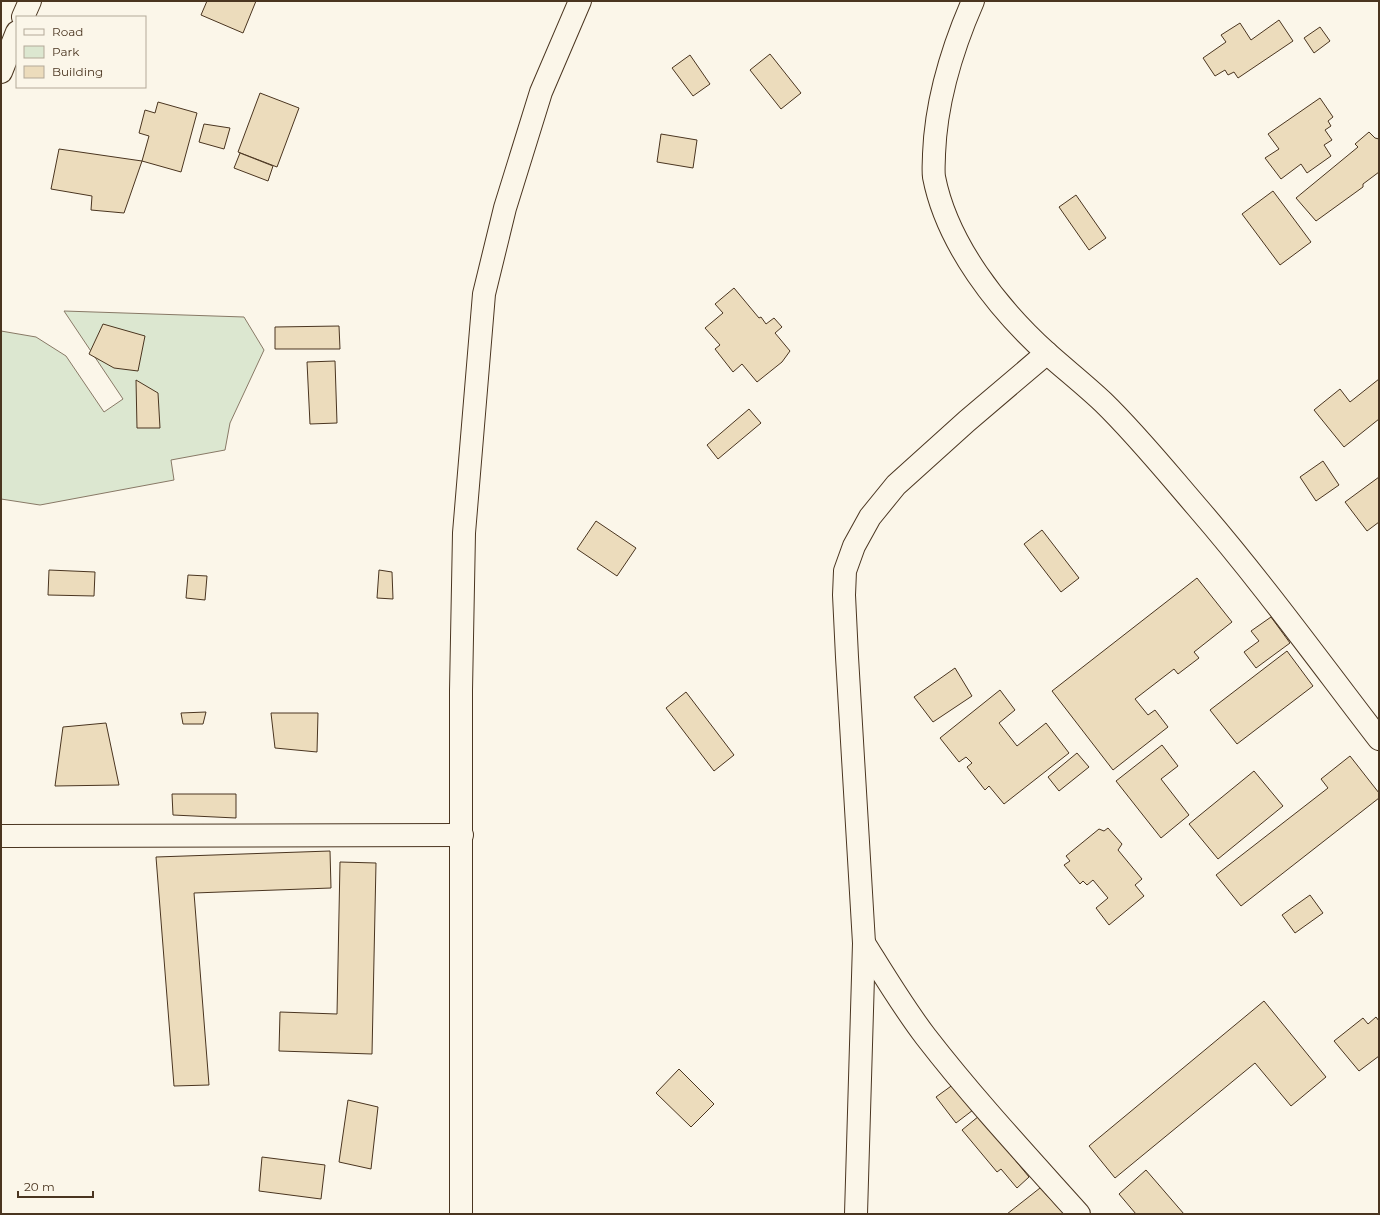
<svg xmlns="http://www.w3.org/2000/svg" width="1380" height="1215" font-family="Montserrat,sans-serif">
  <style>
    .green { fill: #dce7d0; stroke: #887966 }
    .building { fill: #ecdcbc; stroke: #4a3520 }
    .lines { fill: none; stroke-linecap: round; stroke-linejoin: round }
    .minor-casing { stroke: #4a3520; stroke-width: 24 }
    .trunk-casing { stroke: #4a3520; stroke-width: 24 }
    .minor { stroke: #fbf6e9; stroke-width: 22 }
    .trunk { stroke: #fbf6e9; stroke-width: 22 }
  </style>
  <rect width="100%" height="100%" fill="#fbf6e9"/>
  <polygon class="green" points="64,311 244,317 264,350 230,423 225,450 171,460 174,480 40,505 1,499 1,331 36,337 66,356 104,412 123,399"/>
  <g class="building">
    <polygon points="207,1 256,1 243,33 201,15"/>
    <polygon points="1279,20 1293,41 1238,78 1234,72 1228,75 1225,70 1215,76 1203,58 1226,42 1221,35 1240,23 1251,40"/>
    <polygon points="1320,27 1330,41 1314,53 1304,38"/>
    <polygon points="770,54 801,93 781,109 750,70"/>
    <polygon points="690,55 710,84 693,96 672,68"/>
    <polygon points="260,93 299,108 277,167 238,152"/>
    <polygon points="1320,98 1333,117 1328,121 1331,126 1325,130 1332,140 1324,145 1331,156 1307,173 1301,164 1281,179 1265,158 1279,149 1268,134"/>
    <polygon points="158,102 197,113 181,172 142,161 149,136 139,133 145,110 155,113"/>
    <polygon points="204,124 230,128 224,149 199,142"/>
    <polygon points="1369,132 1375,138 1379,139 1379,172 1363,184 1363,187 1316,221 1296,198 1358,147 1355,144"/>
    <polygon points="661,134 697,140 693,168 657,162"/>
    <polygon points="59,149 142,161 124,213 91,210 92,196 51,189"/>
    <polygon points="240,153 273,166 268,181 234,168"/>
    <polygon points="1273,191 1311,242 1280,265 1242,214"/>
    <polygon points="1076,195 1106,238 1089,250 1059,207"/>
    <polygon points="734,288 759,318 761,317 766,324 774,318 782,327 775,333 790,351 782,362 757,382 742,364 733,372 715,349 720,345 705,328 723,313 715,304"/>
    <polygon points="103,324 145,336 138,371 114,368 89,354"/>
    <polygon points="339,326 340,349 275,349 275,327"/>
    <polygon points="335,361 337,423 310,424 307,362"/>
    <polygon points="1379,379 1379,419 1344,447 1314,410 1340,389 1350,402"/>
    <polygon points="136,380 158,393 160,428 137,428"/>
    <polygon points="749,409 761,423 718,459 707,445"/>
    <polygon points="1323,461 1339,485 1316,501 1300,477"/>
    <polygon points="1379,477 1379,522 1367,531 1345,502"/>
    <polygon points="596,521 636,548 617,576 577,549"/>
    <polygon points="1042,530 1079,578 1061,592 1024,544"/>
    <polygon points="49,570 95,572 94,596 48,595"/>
    <polygon points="379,570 392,572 393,599 377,598"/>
    <polygon points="188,575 207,576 205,600 186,598"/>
    <polygon points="1197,578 1232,622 1194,652 1199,658 1178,674 1174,669 1135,699 1148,715 1155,710 1168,727 1113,770 1052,691"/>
    <polygon points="1271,617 1290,643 1256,668 1244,652 1259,641 1251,631"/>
    <polygon points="1287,651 1313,686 1237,744 1210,710"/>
    <polygon points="955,668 972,696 933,722 914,697"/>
    <polygon points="1000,690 1015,710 999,723 1017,746 1046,723 1069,753 1004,804 989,786 985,790 967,767 972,763 966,757 959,762 940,738"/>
    <polygon points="686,692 734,755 714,771 666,708"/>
    <polygon points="206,712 203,724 183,724 181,713"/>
    <polygon points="271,713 318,713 317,752 275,748"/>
    <polygon points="106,723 119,785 55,786 63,727"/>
    <polygon points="1162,745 1178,766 1161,779 1189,815 1161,838 1116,781"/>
    <polygon points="1077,753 1089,767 1059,791 1048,777"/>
    <polygon points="1350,756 1379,793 1379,798 1241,906 1216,875 1328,788 1321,779"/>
    <polygon points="1254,771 1283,806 1218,859 1189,824"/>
    <polygon points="172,794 236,794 236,818 173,815"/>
    <polygon points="1108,828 1122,844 1118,850 1142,879 1135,885 1144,896 1109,925 1096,908 1108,898 1093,880 1087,885 1083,881 1080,884 1064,865 1070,861 1066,856 1099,829 1104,831"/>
    <polygon points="330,851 331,888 194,893 209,1085 174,1086 156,857"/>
    <polygon points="340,862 376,863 372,1054 279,1051 280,1012 337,1014"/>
    <polygon points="1310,895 1323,913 1295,933 1282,915"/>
    <polygon points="1264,1001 1326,1077 1291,1106 1255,1063 1115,1178 1089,1146"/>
    <polygon points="1376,1017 1379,1021 1379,1056 1359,1071 1334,1041 1363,1018 1368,1024"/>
    <polygon points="679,1069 714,1104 691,1127 656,1093"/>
    <polygon points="954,1084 973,1110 956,1123 936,1097"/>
    <polygon points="348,1100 378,1107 371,1169 339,1162"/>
    <polygon points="979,1116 1029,1177 1017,1188 1001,1169 997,1172 962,1130"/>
    <polygon points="262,1157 325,1165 321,1199 259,1191"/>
    <polygon points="1146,1170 1184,1214 1136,1214 1119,1194"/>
    <polygon points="1040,1188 1064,1214 1007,1214"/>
  </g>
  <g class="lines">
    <g class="minor-casing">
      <g id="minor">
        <path d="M973,1C952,49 936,102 934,154C934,162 933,170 934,177C947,244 998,309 1048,354C1066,370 1085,385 1103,402C1136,434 1166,471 1197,507C1261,581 1319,661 1379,739"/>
        <polyline points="23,17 30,1"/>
        <polyline points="1,72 17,32"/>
        <polyline points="1,836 462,835"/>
        <path d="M864,943C884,975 903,1007 926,1037C974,1099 1027,1156 1079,1214"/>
        <polyline points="856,1214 864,943 847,657 844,595 845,571 854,546 870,517 896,485 967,421 1047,353"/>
      </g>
    </g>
    <g class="trunk-casing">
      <polyline id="trunk" points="461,1214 461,690 464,533 484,294 505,208 541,92 580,1"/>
    </g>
    <use href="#minor" class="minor"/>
    <use href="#trunk" class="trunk"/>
  </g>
  <rect width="1380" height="1215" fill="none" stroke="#4a3520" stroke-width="4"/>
  <rect x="16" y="16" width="130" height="72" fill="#fbf6e9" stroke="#b4a999"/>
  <rect x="24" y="29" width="20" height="6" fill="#fbf6e9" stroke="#b4a999"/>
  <text x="52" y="36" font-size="12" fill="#4a3520">Road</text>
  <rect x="24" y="46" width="20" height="12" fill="#dce7d0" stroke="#b4a999"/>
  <text x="52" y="56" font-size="12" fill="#4a3520">Park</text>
  <rect x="24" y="66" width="20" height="12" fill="#ecdcbc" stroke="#b4a999"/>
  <text x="52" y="76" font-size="12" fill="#4a3520">Building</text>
  <path d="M18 1191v6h75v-6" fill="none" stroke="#4a3520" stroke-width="2"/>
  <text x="24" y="1191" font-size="12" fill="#4a3520" stroke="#fbf6e9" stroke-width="3" paint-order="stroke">20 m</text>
</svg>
